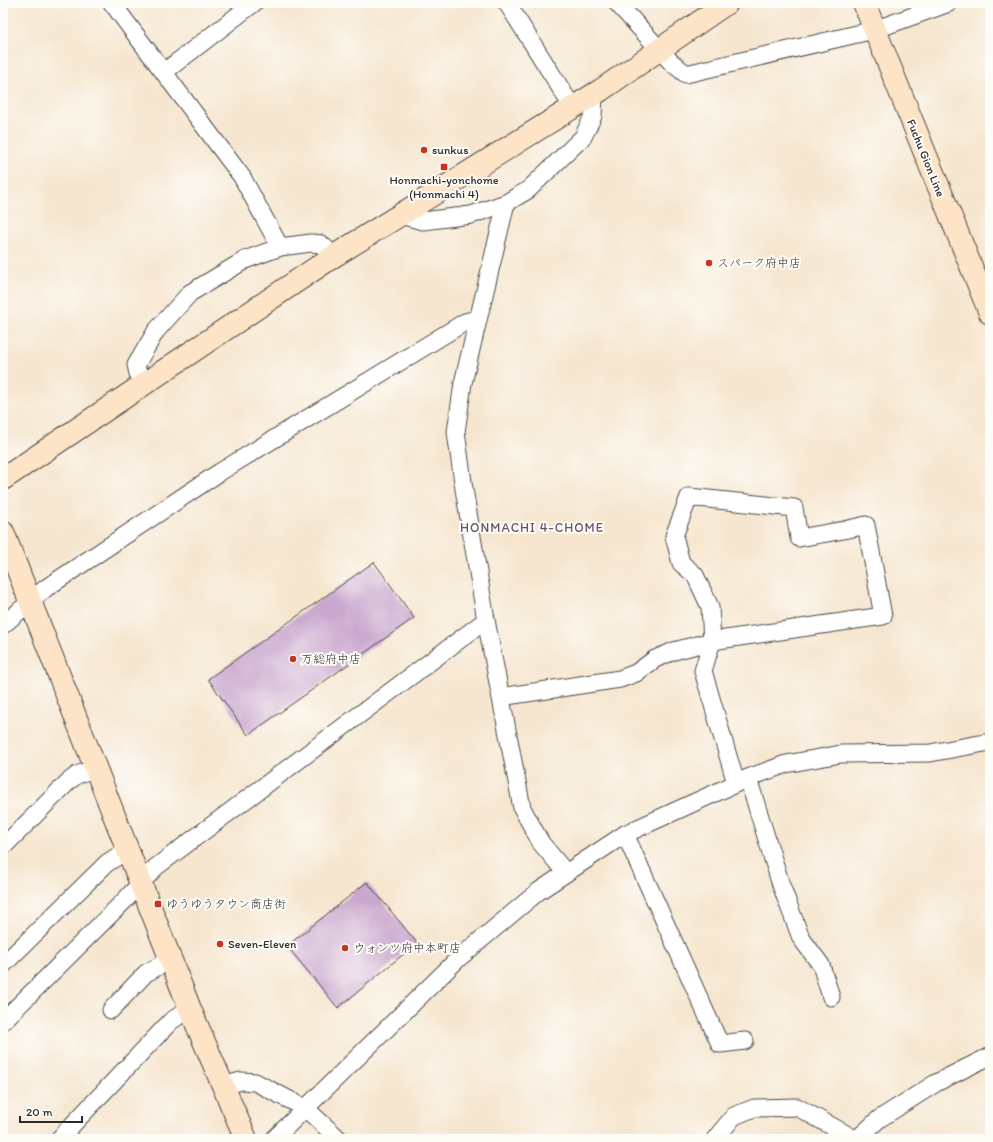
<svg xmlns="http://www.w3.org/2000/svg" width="993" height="1142" font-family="Itim,'Klee One',sans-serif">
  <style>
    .building { fill: #caa7cf }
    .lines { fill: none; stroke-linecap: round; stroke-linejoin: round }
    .street-casing { stroke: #494744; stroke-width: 19 }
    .secondary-casing { stroke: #494744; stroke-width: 24 }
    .street { stroke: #fff; stroke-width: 17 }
    .secondary { stroke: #fee4c6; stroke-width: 22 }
    .poi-dot { fill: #c8321e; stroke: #fdfcf7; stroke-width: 1.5 }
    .labels { text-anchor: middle; stroke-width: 4; stroke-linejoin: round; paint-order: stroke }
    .poi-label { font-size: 12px; fill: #2b2b2b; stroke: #fdfcf7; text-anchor: start }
    .street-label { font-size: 12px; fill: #2b2b2b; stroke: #fdfcf7 }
    .neighbourhood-label { font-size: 13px; letter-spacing: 1px; fill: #635664; stroke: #fdfcf7 }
  </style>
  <rect width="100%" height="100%" fill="#fdfcf7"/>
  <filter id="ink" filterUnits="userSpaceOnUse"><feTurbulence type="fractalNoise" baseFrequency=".025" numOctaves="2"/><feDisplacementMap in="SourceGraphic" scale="8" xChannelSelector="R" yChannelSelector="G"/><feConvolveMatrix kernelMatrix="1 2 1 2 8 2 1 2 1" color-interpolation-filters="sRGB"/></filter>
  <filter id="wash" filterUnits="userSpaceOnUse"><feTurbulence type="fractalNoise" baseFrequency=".012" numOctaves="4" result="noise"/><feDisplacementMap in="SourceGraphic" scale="16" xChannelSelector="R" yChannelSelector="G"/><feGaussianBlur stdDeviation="0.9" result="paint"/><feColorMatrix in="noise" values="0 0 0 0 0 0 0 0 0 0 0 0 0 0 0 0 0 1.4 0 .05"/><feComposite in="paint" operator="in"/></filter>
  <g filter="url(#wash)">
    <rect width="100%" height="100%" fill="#f6e6d0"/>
    <g id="blocks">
      <g class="building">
        <polygon points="374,562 414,618 248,735 208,679"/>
        <polygon points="367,882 417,943 338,1008 287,946"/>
      </g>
    </g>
  </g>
  <g filter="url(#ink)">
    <use href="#blocks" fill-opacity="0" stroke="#494744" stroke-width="1"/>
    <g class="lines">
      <g class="street-casing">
        <g id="street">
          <polyline points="112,3 242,177 280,247"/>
          <polyline points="507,3 573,108"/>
          <polyline points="617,3 671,62 686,74 874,30 949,3"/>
          <polyline points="164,72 254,3"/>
          <polyline points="506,203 463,383 456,432 464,489 486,620 522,808 541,843 566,873"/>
          <polyline points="400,215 423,221 471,215 506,203 528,190 583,137 593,116 594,95"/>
          <polyline points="141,386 136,365 156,331 190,293 245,260 280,247 311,243 321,244 334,256"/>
          <polyline points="3,625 46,588 220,472 465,322 477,319"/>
          <polyline points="501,697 620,679 636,673 655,659 674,651 712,641 883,616 866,525 844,530 799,538 794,508 689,497 674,536 681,563 695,575 710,607 712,641 703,671 736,783"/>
          <polyline points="748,778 781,885 801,938 821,965 831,997"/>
          <polyline points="625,834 720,1044 745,1041"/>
          <polyline points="3,847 69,781 77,775 95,768"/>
          <polyline points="3,965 107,863 127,850"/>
          <polyline points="111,1010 146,973 170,960"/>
          <polyline points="3,1021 125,900 156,867 486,620"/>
          <polyline points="223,1086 241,1081 255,1082 305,1108 339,1139"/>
          <polyline points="59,1139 171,1021 190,1009"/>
          <polyline points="274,1139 459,958 539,891 625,834 748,778 786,764 841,754 930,753 990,742"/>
          <polyline points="715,1139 734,1116 754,1108 797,1107 855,1139"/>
          <polyline points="857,1139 879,1119 936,1083 990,1056"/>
        </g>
      </g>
      <g class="secondary-casing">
        <g id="secondary">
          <polyline points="864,3 990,313"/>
          <polyline points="3,479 334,256 601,90 727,3"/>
          <polyline points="3,532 190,1009 246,1139"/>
        </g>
      </g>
      <use href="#street" class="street"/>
      <use href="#secondary" class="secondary"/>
    </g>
  </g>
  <g class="poi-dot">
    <circle cx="424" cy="150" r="4"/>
    <rect x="440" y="163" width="8" height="8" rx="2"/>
    <circle cx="709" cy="263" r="4"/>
    <circle cx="293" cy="659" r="4"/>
    <rect x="154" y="900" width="8" height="8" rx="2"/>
    <circle cx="220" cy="944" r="4"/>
    <circle cx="345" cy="948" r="4"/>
  </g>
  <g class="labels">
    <g class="poi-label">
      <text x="432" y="154">sunkus</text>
      <text x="444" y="184" text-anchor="middle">Honmachi-yonchome<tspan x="444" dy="14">(Honmachi 4)</tspan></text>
      <text x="717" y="267">スパーク府中店</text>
      <text x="301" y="663">万総府中店</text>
      <text x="166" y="908">ゆうゆうタウン商店街</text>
      <text x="228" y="948">Seven-Eleven</text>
      <text x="353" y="952">ウォンツ府中本町店</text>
    </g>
    <g class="street-label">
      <text transform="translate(926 158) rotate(68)" y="4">Fuchu Gion Line</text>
    </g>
    <g class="neighbourhood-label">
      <text x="532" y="532">HONMACHI 4-CHOME</text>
    </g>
  </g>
  <rect width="993" height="1142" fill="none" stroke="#fdfcf7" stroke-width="16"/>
  <path d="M20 1116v6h62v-6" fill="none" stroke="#2b2b2b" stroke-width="2"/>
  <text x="26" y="1116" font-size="12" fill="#2b2b2b" stroke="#fdfcf7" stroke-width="3" paint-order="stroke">20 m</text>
</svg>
